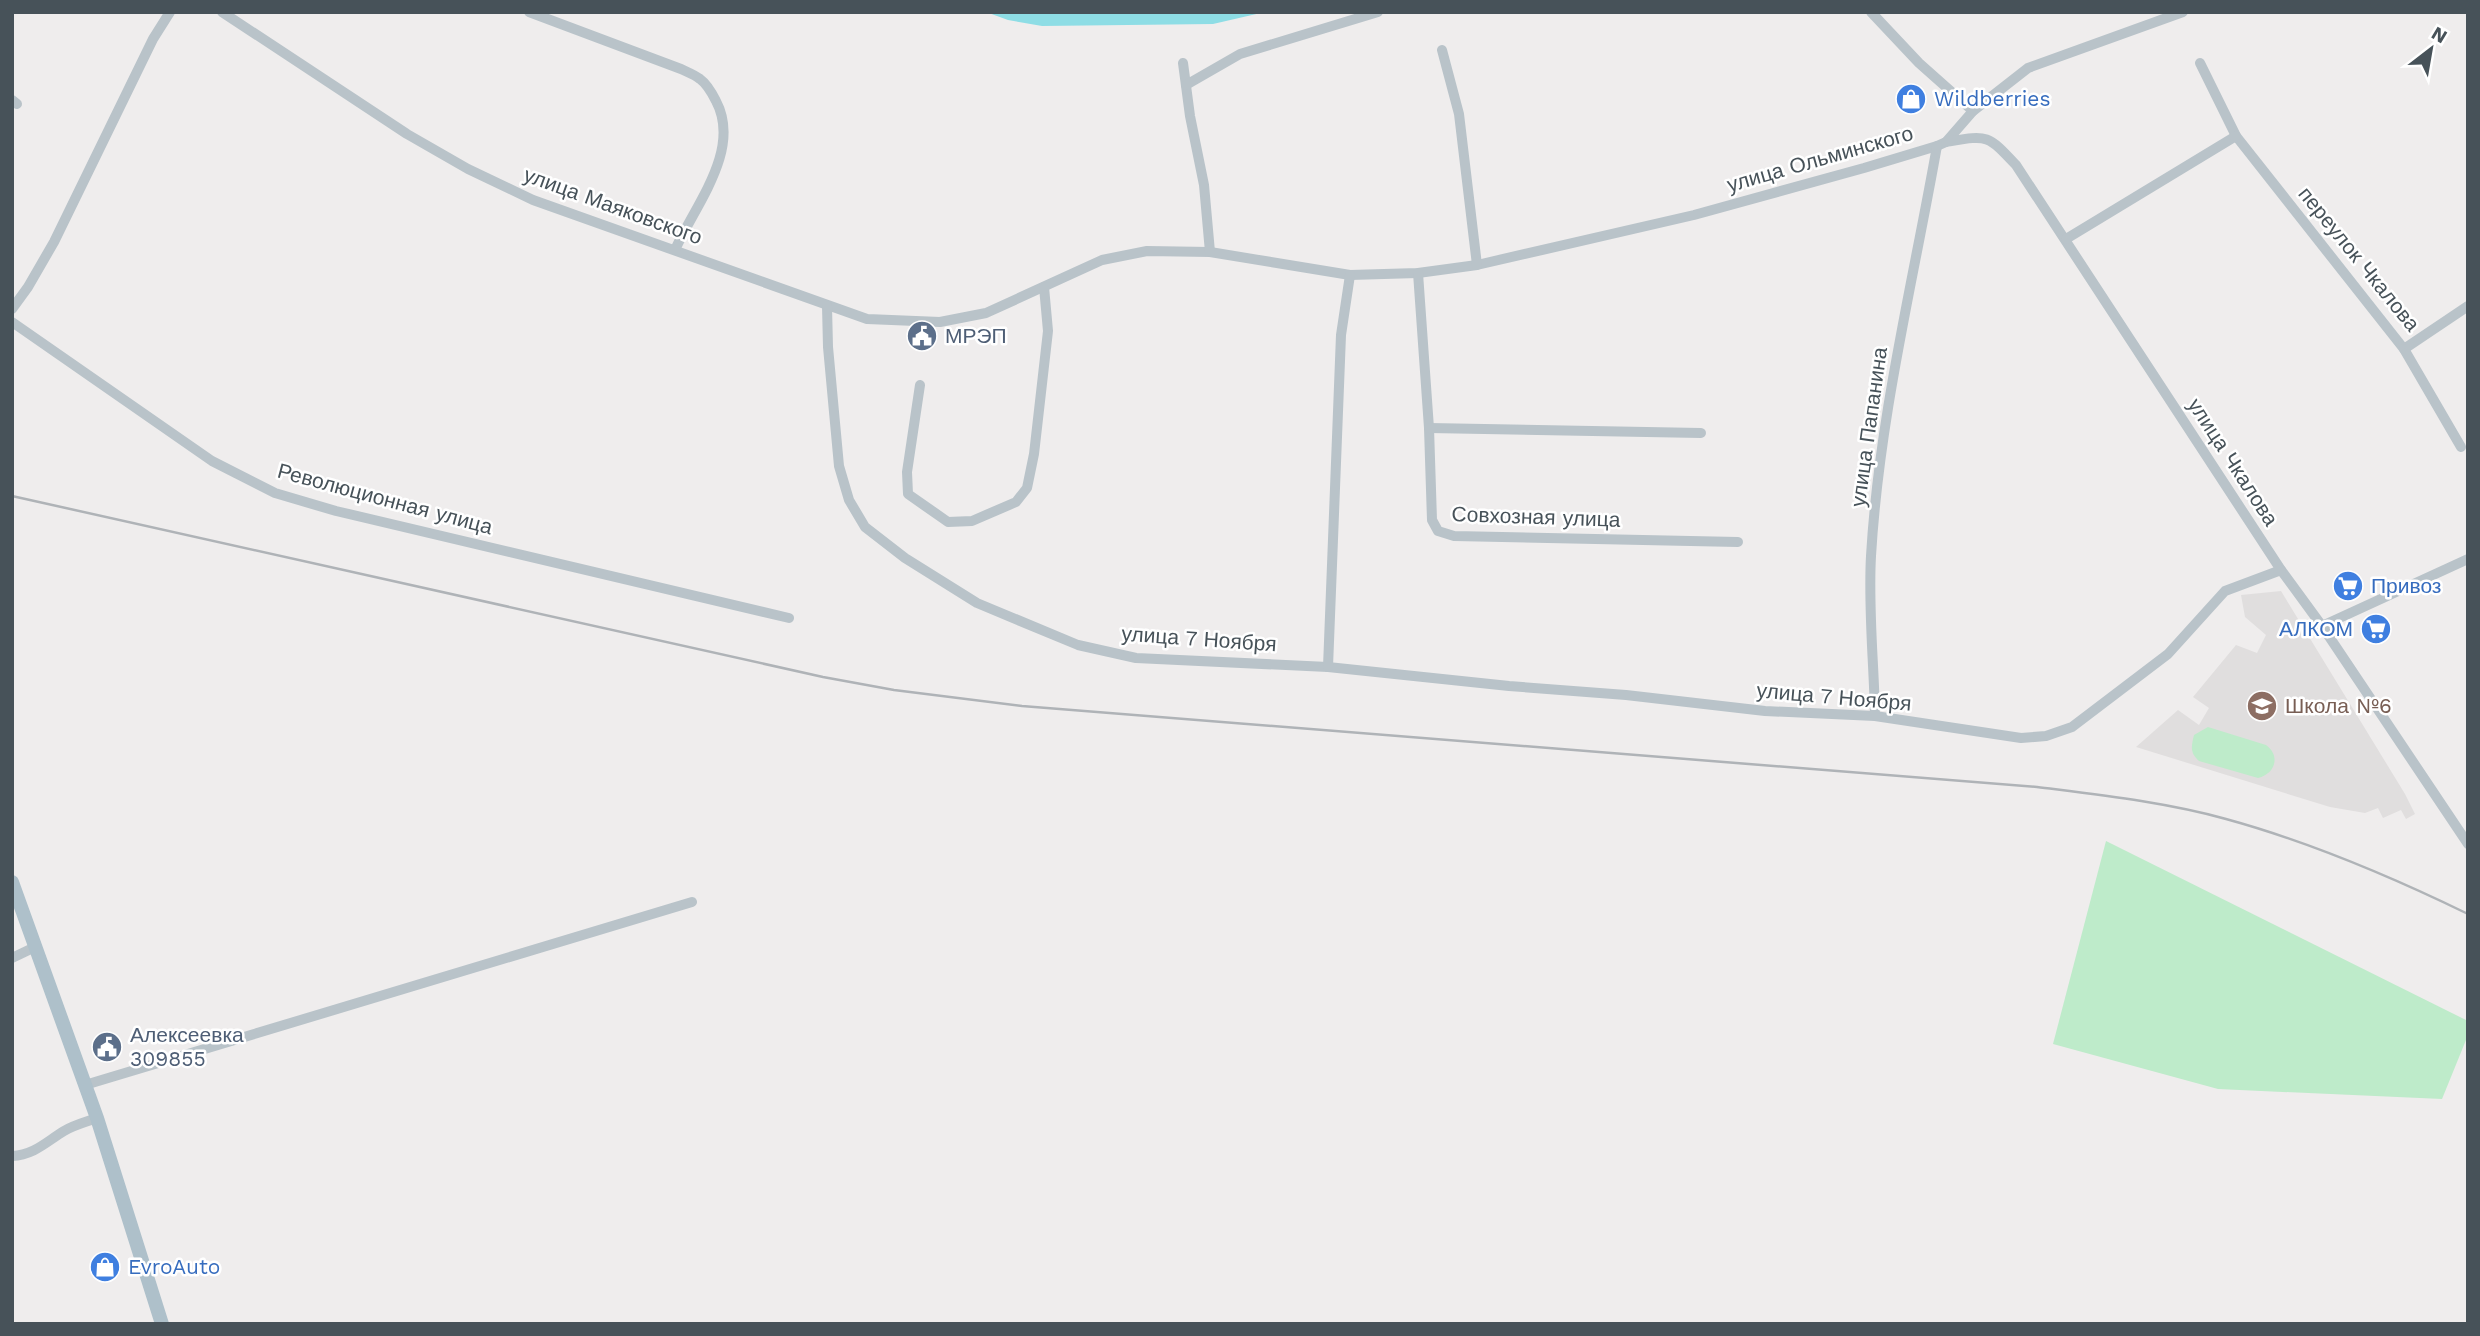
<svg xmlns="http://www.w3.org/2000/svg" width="2480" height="1336" font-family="'Work Sans',sans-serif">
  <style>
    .education { fill: #e0dede }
    .green { fill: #beebca }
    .water { fill: #8edde5 }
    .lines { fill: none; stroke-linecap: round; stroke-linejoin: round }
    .minor { stroke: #b9c3c9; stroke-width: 10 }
    .major { stroke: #aec0ca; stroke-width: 14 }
    .rail { stroke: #afb3b7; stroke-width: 2.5 }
    .labels { text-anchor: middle; stroke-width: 5; stroke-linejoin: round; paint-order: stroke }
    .shop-label { font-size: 21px; fill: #366cbe; stroke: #fff; text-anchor: start }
    .street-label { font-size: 21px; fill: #475259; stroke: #fff }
    .service-label { font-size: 21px; fill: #4e5e75; stroke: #fff; text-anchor: start }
    .education-label { font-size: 21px; fill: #785e54; stroke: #fff; text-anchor: start }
  </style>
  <rect width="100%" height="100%" fill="#efeded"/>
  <polygon class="education" points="2281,591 2405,794 2415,814 2406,819 2401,810 2383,818 2378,808 2365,813 2330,807 2136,747 2178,710 2199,725 2209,708 2193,697 2236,645 2257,653 2266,635 2245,617 2241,595"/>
  <g class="green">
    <path d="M2208,727L2266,745C2281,756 2275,774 2258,778L2199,761C2190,753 2191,747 2194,735Z"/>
    <polygon points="2106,841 2468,1021 2468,1035 2442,1099 2218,1089 2053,1044"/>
  </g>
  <polygon class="water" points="986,12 1265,12 1213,24 1042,26 1008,20"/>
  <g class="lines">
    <g class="minor">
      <polyline points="222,12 407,134 468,169 533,200 867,319 940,322 986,313 1102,260 1147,251 1210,252 1350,275 1418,273 1477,265 1694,215 1864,168 1937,146 1946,142 1973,111 2028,68 2183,12"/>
      <path d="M529,12L681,69C687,72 695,75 700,79C707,84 712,93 716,101C742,150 695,205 675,250"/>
      <polyline points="1871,12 1919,63 1973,111"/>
      <polyline points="1442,50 1459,114 1477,265"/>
      <polyline points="1183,63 1190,116 1204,185 1210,252"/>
      <polyline points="2200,63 2236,136 2404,349 2468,306"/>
      <polyline points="1186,85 1240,54 1378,12"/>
      <polyline points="12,100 17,104"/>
      <path d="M1946,142C1988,135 1987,134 2016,165L2281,570L2322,626L2468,844"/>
      <polyline points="2066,239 2236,136"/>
      <polyline points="1418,273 1429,428 1432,520 1438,531 1454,536 1738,542"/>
      <polyline points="827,306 828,347 839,466 849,500 865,527 905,558 977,603 1078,645 1136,658 1328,667 1509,686 1626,695 1765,711 1875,716 2021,738 2046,736 2072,727 2168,654 2225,591 2281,570"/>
      <polyline points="12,309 28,287 54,242 153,39 170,12"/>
      <polyline points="12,322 212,461 275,493 336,511 789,618"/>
      <polyline points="2404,349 2461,447"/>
      <polyline points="920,385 907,472 908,494 948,522 972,521 1016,502 1027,488 1034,454 1048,331 1044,287"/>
      <polyline points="1429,428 1701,433"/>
      <polyline points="2322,626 2468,559"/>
      <polyline points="1328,667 1341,335 1350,275"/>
      <path d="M1875,716C1874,663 1868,609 1871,556C1879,418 1913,282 1937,146"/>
      <polyline points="12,958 35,947"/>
      <polyline points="85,1085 692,902"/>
      <path d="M12,1156C34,1155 46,1142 64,1131C74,1125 86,1122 97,1118"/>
    </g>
    <polyline class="major" points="12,882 97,1118 162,1324"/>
    <path class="rail" d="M12,496L823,677L894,690L1022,706L2037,787C2100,795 2164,802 2226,819C2310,842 2390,876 2468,914"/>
  </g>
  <defs>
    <g id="shop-disc" transform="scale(1.575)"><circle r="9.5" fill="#3f7fe0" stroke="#fff"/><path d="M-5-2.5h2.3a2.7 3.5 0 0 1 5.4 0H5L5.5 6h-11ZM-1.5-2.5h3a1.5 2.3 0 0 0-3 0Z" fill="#fff"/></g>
    <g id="civic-disc" transform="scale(1.575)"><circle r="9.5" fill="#5c6f8a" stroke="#fff"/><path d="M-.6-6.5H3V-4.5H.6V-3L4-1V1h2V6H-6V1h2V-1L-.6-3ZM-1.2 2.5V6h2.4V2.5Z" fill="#fff"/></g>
    <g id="supermarket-disc" transform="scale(1.575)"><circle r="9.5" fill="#3f7fe0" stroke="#fff"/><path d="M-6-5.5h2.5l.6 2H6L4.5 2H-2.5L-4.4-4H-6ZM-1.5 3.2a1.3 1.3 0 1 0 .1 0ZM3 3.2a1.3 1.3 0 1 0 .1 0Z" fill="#fff"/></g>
    <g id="school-disc" transform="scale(1.575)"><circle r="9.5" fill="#8d6e63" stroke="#fff"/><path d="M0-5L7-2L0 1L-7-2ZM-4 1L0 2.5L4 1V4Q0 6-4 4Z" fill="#fff"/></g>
  </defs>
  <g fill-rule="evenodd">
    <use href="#shop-disc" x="1911" y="99"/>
    <use href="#civic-disc" x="922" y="336"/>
    <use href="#supermarket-disc" x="2348" y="586"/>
    <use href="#supermarket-disc" x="2376" y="629"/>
    <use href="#school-disc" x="2262" y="706"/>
    <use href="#civic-disc" x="107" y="1047"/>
    <use href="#shop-disc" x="105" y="1267"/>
  </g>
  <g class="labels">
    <g class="shop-label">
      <text x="1934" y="106">Wildberries</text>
      <text x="2371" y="593">Привоз</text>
      <text x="2353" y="636" text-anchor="end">АЛКОМ</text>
      <text x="128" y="1274">EvroAuto</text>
    </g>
    <g class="street-label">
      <text transform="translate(1820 159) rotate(-16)" y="7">улица Ольминского</text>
      <text transform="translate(613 206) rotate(20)" y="7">улица Маяковского</text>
      <text transform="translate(2359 259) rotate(51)" y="7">переулок Чкалова</text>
      <text transform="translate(1869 427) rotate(-82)" y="7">улица Папанина</text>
      <text transform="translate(2233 462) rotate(57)" y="7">улица Чкалова</text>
      <text transform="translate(385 499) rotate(15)" y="7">Революционная улица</text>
      <text transform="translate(1536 517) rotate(2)" y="7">Совхозная улица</text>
      <text transform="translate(1199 639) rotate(4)" y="7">улица 7 Ноября</text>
      <text transform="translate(1834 697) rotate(5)" y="7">улица 7 Ноября</text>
    </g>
    <g class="service-label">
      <text x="945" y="343">МРЭП</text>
      <text x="130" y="1042">Алексеевка<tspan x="130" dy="24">309855</tspan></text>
    </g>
    <g class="education-label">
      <text x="2285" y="713">Школа №6</text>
    </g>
  </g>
  <rect width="2480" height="1336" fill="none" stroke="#475259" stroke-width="28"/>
  <g transform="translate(2431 49) rotate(31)" stroke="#ffffff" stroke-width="5" paint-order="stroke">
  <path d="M0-5L12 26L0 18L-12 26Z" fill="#475259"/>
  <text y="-10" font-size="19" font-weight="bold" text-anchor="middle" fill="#475259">N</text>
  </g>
</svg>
